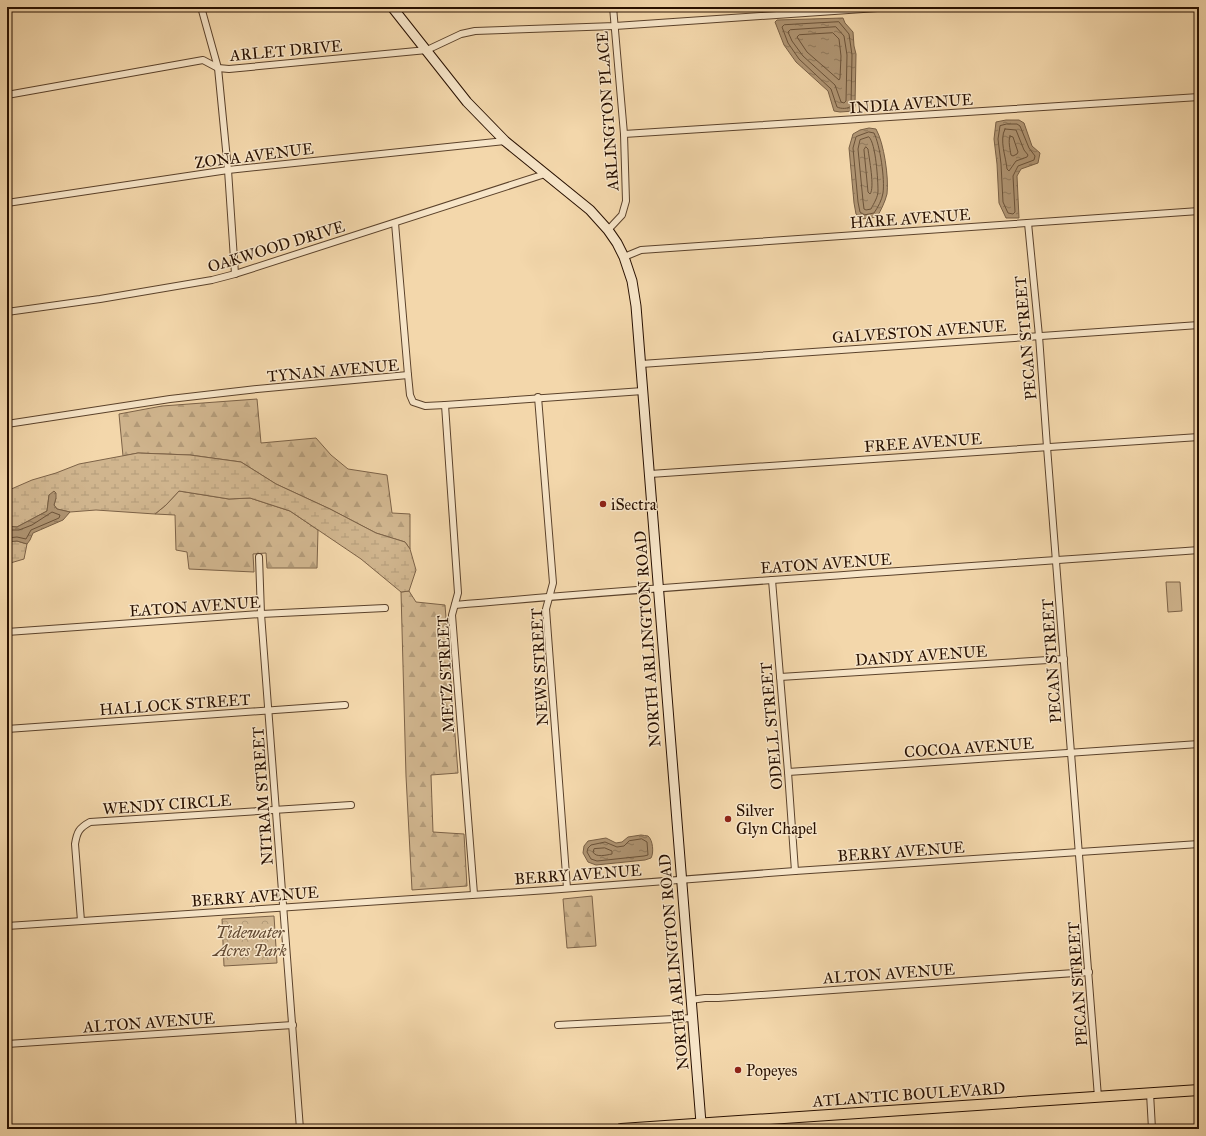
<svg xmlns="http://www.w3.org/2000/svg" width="1206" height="1136" font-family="'IM FELL Great Primer',serif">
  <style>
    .forest { fill: url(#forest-firs); stroke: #7c6247 }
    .wetland { fill: url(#wetland-marsh); stroke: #7c6247 }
    .park { fill: url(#park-crowns); stroke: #7c6247 }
    .pitch { fill: #d0b58e; stroke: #7c6247 }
    .water { fill: url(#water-ripples); stroke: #785f44 }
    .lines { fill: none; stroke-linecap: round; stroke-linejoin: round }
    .shore { stroke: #6b5238; stroke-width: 1 }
    .minor-casing { stroke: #5b422b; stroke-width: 8 }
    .secondary-casing { stroke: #281000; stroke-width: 11 }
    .primary-casing { stroke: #281000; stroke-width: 12 }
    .minor { stroke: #f7e5c8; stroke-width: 6 }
    .secondary { stroke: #f7e5c8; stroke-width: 9 }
    .primary { stroke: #f3d7ab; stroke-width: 10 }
    .poi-dot { fill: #8f2418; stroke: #f7e5c8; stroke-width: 1.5 }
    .labels { text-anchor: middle; stroke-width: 3; stroke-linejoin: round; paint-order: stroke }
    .street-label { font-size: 16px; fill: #281000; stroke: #f7e5c8 }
    .poi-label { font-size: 16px; fill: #281000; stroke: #f7e5c8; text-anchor: start }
    .park-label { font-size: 16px; font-style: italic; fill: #634a32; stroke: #f7e5c8 }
  </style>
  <defs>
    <pattern id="forest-firs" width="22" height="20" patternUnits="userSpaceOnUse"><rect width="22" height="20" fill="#d0b58e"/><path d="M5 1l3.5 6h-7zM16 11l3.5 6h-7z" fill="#b39b79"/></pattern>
    <pattern id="wetland-marsh" width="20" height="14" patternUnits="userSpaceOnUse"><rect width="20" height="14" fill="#d0b58e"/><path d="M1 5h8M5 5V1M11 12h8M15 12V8" fill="none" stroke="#b39b79"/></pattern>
    <pattern id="park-crowns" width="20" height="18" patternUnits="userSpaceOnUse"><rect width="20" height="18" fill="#d0b58e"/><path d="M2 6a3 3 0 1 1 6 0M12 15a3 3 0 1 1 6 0" fill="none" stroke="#b39b79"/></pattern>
    <pattern id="water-ripples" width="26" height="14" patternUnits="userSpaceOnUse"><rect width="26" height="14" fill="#ae9371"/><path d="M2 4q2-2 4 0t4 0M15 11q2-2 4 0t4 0" fill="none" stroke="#8e775a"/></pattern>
  </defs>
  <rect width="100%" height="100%" fill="#f3d7ab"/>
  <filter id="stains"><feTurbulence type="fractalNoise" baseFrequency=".005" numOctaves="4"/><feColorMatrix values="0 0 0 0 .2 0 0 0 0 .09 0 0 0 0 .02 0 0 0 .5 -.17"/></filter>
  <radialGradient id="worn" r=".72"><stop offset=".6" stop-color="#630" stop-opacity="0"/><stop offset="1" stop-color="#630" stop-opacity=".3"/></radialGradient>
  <g class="forest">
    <polygon points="257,399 261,443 316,438 331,455 348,469 387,475 392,513 410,514 410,549 405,542 376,533 330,509 276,484 241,462 190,455 138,453 123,456 119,414 162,406"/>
    <polygon points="179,491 229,499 250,498 290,511 318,530 317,568 267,568 266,553 253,554 254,572 189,569 187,552 176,550 175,515 155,514 166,505"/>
    <polygon points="409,591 416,602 445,605 458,773 431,775 433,832 464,834 467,886 412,890 406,776 401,592"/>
    <polygon points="592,896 596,946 567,948 563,899"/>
  </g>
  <g class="wetland">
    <polygon points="138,453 190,455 241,462 276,484 330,509 376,533 405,542 410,549 416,570 409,591 401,592 361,559 290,511 250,498 229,499 179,491 166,505 155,514 96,510 70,512 57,509 54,505 56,498 49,495 47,511 17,527 7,526 7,489 9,490 32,480 56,473 79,464"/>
    <polygon points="17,541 27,544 24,559 7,564 7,542"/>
  </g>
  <polygon class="park" points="274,916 277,963 224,966 222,919"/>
  <polygon class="pitch" points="1166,582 1180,582 1182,611 1168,612"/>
  <g class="water">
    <polygon points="843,18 845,23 853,32 854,46 856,54 855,105 854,111 840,112 834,111 828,91 796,62 784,45 775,22 777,20"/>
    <polygon points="1006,120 1019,120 1024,123 1032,146 1040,153 1038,163 1021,169 1017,176 1019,218 1006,218 999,203 997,164 994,139 996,122"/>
    <path d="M869,128L876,129C884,143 889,178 887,194C885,202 881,210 877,217L862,219L856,214L854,203L849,148L853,134L860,130Z"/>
    <polygon points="54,491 56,493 56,498 54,505 57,509 70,512 63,520 33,533 30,540 27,544 17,541 7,542 7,526 17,527 47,511 49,495"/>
    <path d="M641,835C643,835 646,836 648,836C653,840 654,853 651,858L645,860L596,865L588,862L583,853L584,846L588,841L606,838L616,843L622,842L628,837Z"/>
  </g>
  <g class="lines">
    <g class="shore">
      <path d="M839,22L849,34L852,55L851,106C848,109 841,109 837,107L831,89L799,59L788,43L782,27L784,25Z"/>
      <polygon points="836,27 844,36 847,55 846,101 844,103 841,102 835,85 803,56 792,41 788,32 790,30"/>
      <polygon points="833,33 839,39 841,56 840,78 839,80 807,52 797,37 799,35"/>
      <polygon points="1007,124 1017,124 1020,126 1029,148 1035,156 1034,160 1018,166 1013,176 1015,212 1013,214 1008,213 1003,202 1001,164 998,139 1000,126"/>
      <path d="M1005,129L1016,130L1024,150L1028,155L1027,157L1016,161L1009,171L1007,169C1006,157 999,140 1005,129Z"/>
      <path d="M869,132L874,133C880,145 885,179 883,193C882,200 878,207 874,213L864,215L860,212L858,202L853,148L856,137Z"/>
      <path d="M1010,136L1013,137L1018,152L1017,154L1013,156L1011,155C1010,149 1008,141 1010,136Z"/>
      <path d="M869,137C876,143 878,181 878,191C878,197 874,203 871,209L866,210L864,209L863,201L858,149L860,140Z"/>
      <path d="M866,147L868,149C869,158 875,188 870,194L868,192L864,150Z"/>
      <polyline points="7,530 19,530 32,525 52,512 60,515 59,518 31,530 26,539 17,537 7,538"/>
      <polygon points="642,839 647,842 648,855 644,856 597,861 591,859 587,852 588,848 591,845 605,842 617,847 624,846 629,841"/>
      <path d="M605,848L612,851V854C606,855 596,858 593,852L594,849Z"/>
    </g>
    <g class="minor-casing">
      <g id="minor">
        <polyline points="201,7 218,68 228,170 235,274"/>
        <polyline points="7,95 203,60 218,68 229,69 427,50 461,34 475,31 615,26 892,7"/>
        <polyline points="624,134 1199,97"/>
        <polyline points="7,203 228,170 505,141"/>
        <polyline points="395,223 408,375 410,395 413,402 425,406 445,405 643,391"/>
        <polyline points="1028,223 1039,336 1047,447 1098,1097"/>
        <polyline points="608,230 622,215 626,201 624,134 613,7"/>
        <polyline points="624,257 641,250 1199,211"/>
        <polyline points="7,312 100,299 212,280 235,274 545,174"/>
        <polyline points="641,364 1199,325"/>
        <polyline points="538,397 553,583 546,609 567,888"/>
        <polyline points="445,405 458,593 452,615 474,894"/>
        <polyline points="7,424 170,399 257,389 408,375"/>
        <polyline points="650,474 1199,437"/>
        <polyline points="259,557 261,614 300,1129"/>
        <polyline points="772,580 788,772 795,871"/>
        <path d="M455,605C702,583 951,568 1199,550"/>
        <polyline points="7,632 261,614 385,608"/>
        <polyline points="780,677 1064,659"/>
        <polyline points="7,729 345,705"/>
        <polyline points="788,772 1199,744"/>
        <path d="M81,921L75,844C77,832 79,828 90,822L351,805"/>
        <polyline points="7,926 548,890 795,871 1199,844"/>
        <polyline points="691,1000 705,998 718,998 1089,972"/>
        <polyline points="558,1025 693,1018"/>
        <polyline points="7,1044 293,1025"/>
        <polyline points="1150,1093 1152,1129"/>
      </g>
    </g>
    <g class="secondary-casing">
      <polyline id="secondary" points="392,7 467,102 505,141 590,210 608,230 617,243 624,257 632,281 636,306 701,1123"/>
    </g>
    <g class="primary-casing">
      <polyline id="primary" points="621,1129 1199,1090"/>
    </g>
    <use href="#minor" class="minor"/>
    <use href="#secondary" class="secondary"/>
    <use href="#primary" class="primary"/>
  </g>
  <g class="poi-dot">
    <circle cx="603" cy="504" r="4"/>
    <circle cx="728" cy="819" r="4"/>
    <circle cx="738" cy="1070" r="4"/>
  </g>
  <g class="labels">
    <g class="street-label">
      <text transform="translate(286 50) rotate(-5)" y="6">ARLET DRIVE</text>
      <text transform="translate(911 103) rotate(-4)" y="6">INDIA AVENUE</text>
      <text transform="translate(607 111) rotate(-94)" y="6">ARLINGTON PLACE</text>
      <text transform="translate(254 155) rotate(-7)" y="6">ZONA AVENUE</text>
      <text transform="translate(910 218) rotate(-4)" y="6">HARE AVENUE</text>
      <text transform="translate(276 246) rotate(-17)" y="6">OAKWOOD DRIVE</text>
      <text transform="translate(919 331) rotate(-4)" y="6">GALVESTON AVENUE</text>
      <text transform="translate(1025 338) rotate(-95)" y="6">PECAN STREET</text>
      <text transform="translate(333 370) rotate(-5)" y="6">TYNAN AVENUE</text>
      <text transform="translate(923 442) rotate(-4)" y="6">FREE AVENUE</text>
      <text transform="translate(826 563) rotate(-4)" y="6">EATON AVENUE</text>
      <text transform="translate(195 606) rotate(-4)" y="6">EATON AVENUE</text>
      <text transform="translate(647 639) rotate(-94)" y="6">NORTH ARLINGTON ROAD</text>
      <text transform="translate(921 655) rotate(-4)" y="6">DANDY AVENUE</text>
      <text transform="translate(1051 661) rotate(-94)" y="6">PECAN STREET</text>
      <text transform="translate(539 667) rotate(-93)" y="6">NEWS STREET</text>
      <text transform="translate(445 674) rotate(-93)" y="6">METZ STREET</text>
      <text transform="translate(175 704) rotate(-4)" y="6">HALLOCK STREET</text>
      <text transform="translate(771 726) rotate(-95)" y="6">ODELL STREET</text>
      <text transform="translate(969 747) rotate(-4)" y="6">COCOA AVENUE</text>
      <text transform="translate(262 796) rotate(-94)" y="6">NITRAM STREET</text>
      <text transform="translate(167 804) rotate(-4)" y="6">WENDY CIRCLE</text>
      <text transform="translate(901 851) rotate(-4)" y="6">BERRY AVENUE</text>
      <text transform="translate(578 874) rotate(-4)" y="6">BERRY AVENUE</text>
      <text transform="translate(255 896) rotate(-4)" y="6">BERRY AVENUE</text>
      <text transform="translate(673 962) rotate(-95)" y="6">NORTH ARLINGTON ROAD</text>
      <text transform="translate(889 973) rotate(-4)" y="6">ALTON AVENUE</text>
      <text transform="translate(1077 984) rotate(-94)" y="6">PECAN STREET</text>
      <text transform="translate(149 1022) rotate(-4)" y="6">ALTON AVENUE</text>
      <text transform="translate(909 1094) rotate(-4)" y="6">ATLANTIC BOULEVARD</text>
    </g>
    <g class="poi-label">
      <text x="611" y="510">iSectra</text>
      <text x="736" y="816">Silver<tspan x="736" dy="18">Glyn Chapel</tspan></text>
      <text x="746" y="1076">Popeyes</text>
    </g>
    <g class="park-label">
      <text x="250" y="938">Tidewater<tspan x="250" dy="18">Acres Park</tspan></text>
    </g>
  </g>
  <rect width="1206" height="1136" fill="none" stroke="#f3d7ab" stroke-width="24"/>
  <rect x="8" y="8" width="1190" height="1120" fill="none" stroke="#281000" stroke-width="2"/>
  <rect x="12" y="12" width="1182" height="1112" fill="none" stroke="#281000"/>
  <rect width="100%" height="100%" filter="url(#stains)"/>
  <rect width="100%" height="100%" fill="url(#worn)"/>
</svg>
